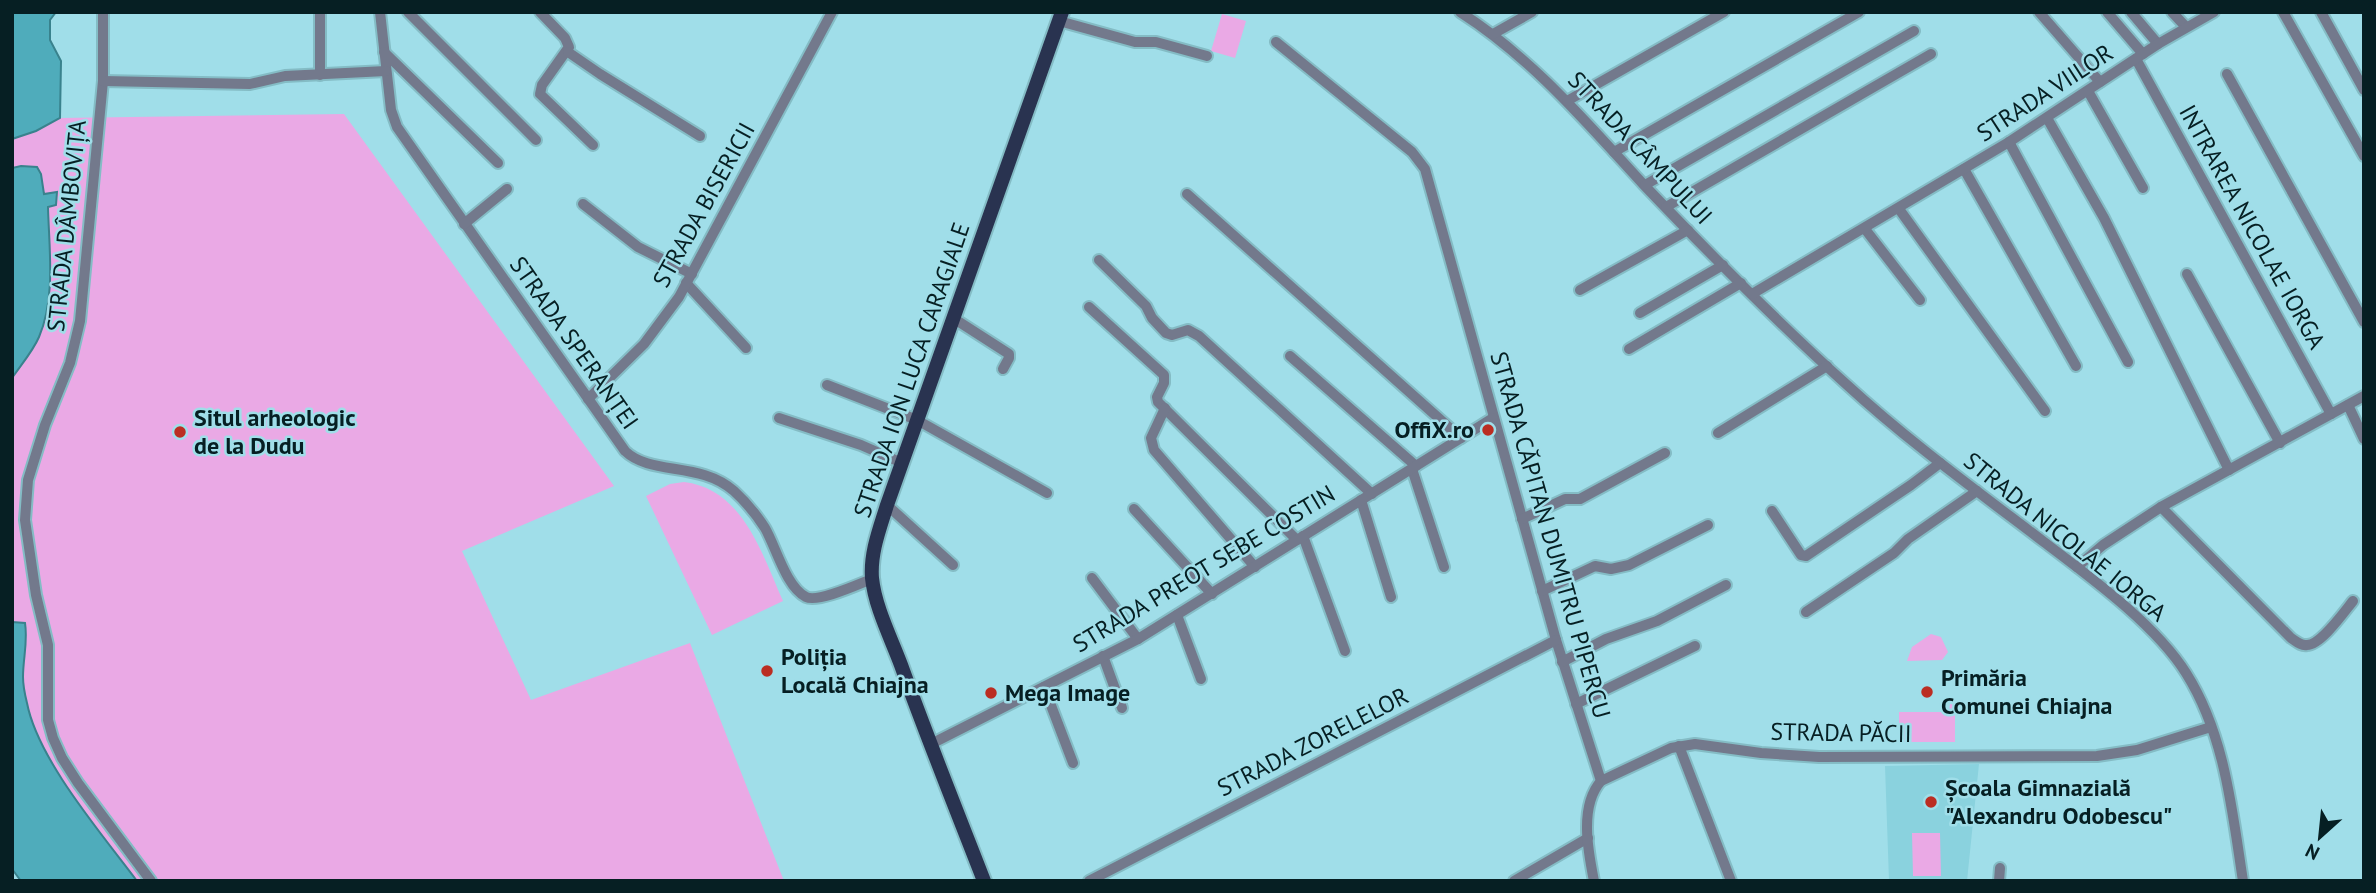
<svg xmlns="http://www.w3.org/2000/svg" width="2376" height="893" font-family="'PT Sans',sans-serif">
  <style>
    .built { fill: #8ad2de }
    .green { fill: #eaa9e5 }
    .water { fill: #4facbb; stroke: #39828d; stroke-width: 2 }
    .lines { fill: none; stroke-linecap: round; stroke-linejoin: round }
    .minor-casing { stroke: #84bcc5; stroke-width: 14 }
    .major-casing { stroke: #84bcc5; stroke-width: 18 }
    .minor { stroke: #73798c; stroke-width: 10 }
    .major { stroke: #293350; stroke-width: 14 }
    .poi-dot { fill: #bb2d22; stroke: #a0dee9; stroke-width: 2.5 }
    .labels { text-anchor: middle; stroke-width: 5; stroke-linejoin: round; paint-order: stroke }
    .street-label { font-size: 24px; fill: #061f23; stroke: #a0dee9 }
    .poi-label { font-size: 24px; font-weight: bold; fill: #061f23; stroke: #a0dee9; text-anchor: start }
  </style>
  <rect width="100%" height="100%" fill="#a0dee9"/>
  <polygon class="built" points="1979,764 1967,881 1889,881 1885,766"/>
  <g class="green">
    <polygon points="1222,14 1246,21 1235,58 1211,51"/>
    <path d="M344,114L614,486L462,551L531,700L690,643L784,881H137C102,834 38,760 27,704C25,695 23,686 23,677C23,659 28,642 25,624L12,622V378L39,338L45,313L51,268L48,206L56,193L44,194L41,174L21,166L12,168V139L36,131L60,118Z"/>
    <path d="M684,482C743,489 762,554 783,601L712,635L646,496L670,484Z"/>
    <polygon points="1931,634 1941,637 1948,652 1942,660 1907,661 1912,647"/>
    <polygon points="1950,704 1955,705 1955,742 1899,742 1899,712 1949,712"/>
    <polygon points="1912,833 1940,833 1941,876 1913,876"/>
  </g>
  <g class="water">
    <polygon points="12,12 56,12 50,20 50,40 61,61 60,118 36,131 12,139"/>
    <path d="M21,166L37,167L41,174L44,194L57,192L56,205L48,207C49,249 56,297 39,337C33,351 21,365 12,378V168Z"/>
    <path d="M12,622L25,623C28,642 23,658 23,677C23,685 25,695 27,703C38,760 102,834 137,881H21L12,869Z"/>
  </g>
  <g class="lines">
    <g class="minor-casing">
      <g id="minor">
        <polyline points="103,12 103,81 80,321 70,363 45,425 28,480 25,520 36,595 48,645 48,720 53,738 62,758 78,783 151,881"/>
        <polyline points="320,12 320,75"/>
        <path d="M380,12L391,110L397,127L625,451C651,476 700,461 734,491C746,502 756,514 765,528C776,547 786,587 806,597C818,603 859,584 872,579"/>
        <polyline points="408,12 536,140"/>
        <polyline points="540,12 565,38 569,47 542,85 540,94 593,145"/>
        <path d="M1460,12C1532,58 1586,122 1644,185C1709,253 1776,321 1846,384C1908,441 1977,491 2044,542C2090,577 2155,624 2186,673C2225,735 2232,810 2243,881"/>
        <polyline points="2039,12 2100,82"/>
        <polyline points="2107,12 2143,54"/>
        <polyline points="2131,12 2158,44"/>
        <polyline points="2172,12 2186,27"/>
        <polyline points="2283,12 2364,156"/>
        <polyline points="2321,12 2364,90"/>
        <polyline points="1059,21 1135,42 1156,42 1207,56"/>
        <polyline points="1493,34 1532,12"/>
        <polyline points="1276,42 1412,152 1425,169 1556,640 1601,781"/>
        <polyline points="384,52 498,163"/>
        <polyline points="568,52 600,74 700,136"/>
        <polyline points="2136,59 2331,414"/>
        <polyline points="2227,74 2364,322"/>
        <polyline points="103,81 250,84 285,76 386,71"/>
        <polyline points="2088,91 2143,188"/>
        <polyline points="1567,101 1724,12"/>
        <polyline points="2047,118 2104,218 2229,470"/>
        <polyline points="2009,142 2128,362"/>
        <polyline points="1614,152 1859,12"/>
        <polyline points="1964,169 2076,366"/>
        <polyline points="1645,185 1914,31"/>
        <polyline points="1187,194 1461,438"/>
        <polyline points="583,204 638,247 692,274"/>
        <polyline points="1666,207 1931,54"/>
        <polyline points="1899,209 2045,411"/>
        <polyline points="464,224 507,189"/>
        <polyline points="1865,229 1920,300"/>
        <polyline points="1099,260 1146,306 1152,318 1166,333 1172,335 1188,330 1199,336 1372,494"/>
        <polyline points="2187,274 2280,443"/>
        <polyline points="686,283 746,348"/>
        <polyline points="1580,290 1688,230"/>
        <polyline points="1752,294 2009,142 2158,44 2214,12"/>
        <polyline points="1089,307 1164,375 1164,383 1157,397 1158,402 1297,540"/>
        <polyline points="1640,313 1723,265"/>
        <polyline points="953,318 1009,354 1009,358 1003,369"/>
        <polyline points="1629,349 1741,283"/>
        <polyline points="1290,356 1416,466"/>
        <polyline points="827,385 917,420 1047,493"/>
        <polyline points="588,399 644,344 679,297 832,12"/>
        <polyline points="2348,405 2364,439"/>
        <polyline points="1165,408 1151,438 1154,450 1255,567"/>
        <polyline points="779,418 861,445 902,463"/>
        <polyline points="1718,433 1827,366"/>
        <polyline points="1412,469 1444,567"/>
        <polyline points="1361,500 1391,597"/>
        <polyline points="887,505 953,565"/>
        <path d="M2161,507L2291,638C2297,642 2301,646 2307,645C2321,645 2344,612 2353,601"/>
        <polyline points="1134,509 1212,594"/>
        <polyline points="1772,511 1801,555 1806,556 1911,485 1940,463"/>
        <polyline points="1522,519 1565,499 1580,499 1665,453"/>
        <polyline points="1303,536 1345,651"/>
        <polyline points="2077,567 2103,545 2161,507 2364,396"/>
        <polyline points="1092,578 1138,639"/>
        <polyline points="1542,591 1595,566 1611,569 1629,565 1708,525"/>
        <polyline points="1806,612 1894,553 1908,539 1977,491"/>
        <polyline points="1177,615 1201,679"/>
        <polyline points="1103,656 1122,708"/>
        <polyline points="1562,662 1606,639 1657,621 1726,585"/>
        <polyline points="1044,687 1073,763"/>
        <polyline points="1576,704 1695,646"/>
        <polyline points="931,744 1138,639 1493,418"/>
        <polyline points="1679,746 1731,881"/>
        <polyline points="1089,881 1556,640"/>
        <polyline points="1514,881 1588,838"/>
        <path d="M1594,881C1588,851 1579,806 1601,781L1671,748L1695,744L1761,753L1819,757L2097,756L2137,750L2211,727"/>
        <polyline points="1999,881 2000,868"/>
      </g>
    </g>
    <g class="major-casing">
      <path id="major" d="M984,881C956,809 927,737 901,665C891,638 875,607 872,578C870,553 880,528 887,505L1062,12"/>
    </g>
    <use href="#minor" class="minor"/>
    <use href="#major" class="major"/>
  </g>
  <g class="poi-dot">
    <circle cx="1488" cy="430" r="7"/>
    <circle cx="180" cy="432" r="7"/>
    <circle cx="767" cy="671" r="7"/>
    <circle cx="1927" cy="692" r="7"/>
    <circle cx="991" cy="693" r="7"/>
    <circle cx="1931" cy="802" r="7"/>
  </g>
  <g class="labels">
    <g class="street-label">
      <text transform="translate(2045 93) rotate(-33)" y="8">STRADA VIILOR</text>
      <text transform="translate(1640 148) rotate(47)" y="8">STRADA CÂMPULUI</text>
      <text transform="translate(704 205) rotate(-61)" y="8">STRADA BISERICII</text>
      <text transform="translate(67 226) rotate(-84)" y="8">STRADA DÂMBOVIȚA</text>
      <text transform="translate(2252 227) rotate(61)" y="8">INTRAREA NICOLAE IORGA</text>
      <text transform="translate(574 343) rotate(55)" y="8">STRADA SPERANȚEI</text>
      <text transform="translate(912 370) rotate(-71)" y="8">STRADA ION LUCA CARAGIALE</text>
      <text transform="translate(1550 535) rotate(74)" y="8">STRADA CĂPITAN DUMITRU PIPERCU</text>
      <text transform="translate(2065 537) rotate(39)" y="8">STRADA NICOLAE IORGA</text>
      <text transform="translate(1204 569) rotate(-31)" y="8">STRADA PREOT SEBE COSTIN</text>
      <text transform="translate(1841 733) rotate(1)" y="8">STRADA PĂCII</text>
      <text transform="translate(1313 742) rotate(-27)" y="8">STRADA ZORELELOR</text>
    </g>
    <g class="poi-label">
      <text x="194" y="426">Situl arheologic<tspan x="194" dy="28">de la Dudu</tspan></text>
      <text x="1474" y="438" text-anchor="end">OffiX.ro</text>
      <text x="781" y="665">Poliția<tspan x="781" dy="28">Locală Chiajna</tspan></text>
      <text x="1941" y="686">Primăria<tspan x="1941" dy="28">Comunei Chiajna</tspan></text>
      <text x="1005" y="701">Mega Image</text>
      <text x="1945" y="796">Școala Gimnazială<tspan x="1945" dy="28">"Alexandru Odobescu"</tspan></text>
    </g>
  </g>
  <rect width="2376" height="893" fill="none" stroke="#061f23" stroke-width="28"/>
  <g transform="translate(2320 837) rotate(207)" stroke="#a0dee9" stroke-width="5" paint-order="stroke">
  <path d="M0-5L12 26L0 18L-12 26Z" fill="#061f23"/>
  <text y="-10" font-size="19" font-weight="bold" text-anchor="middle" fill="#061f23">N</text>
  </g>
</svg>
